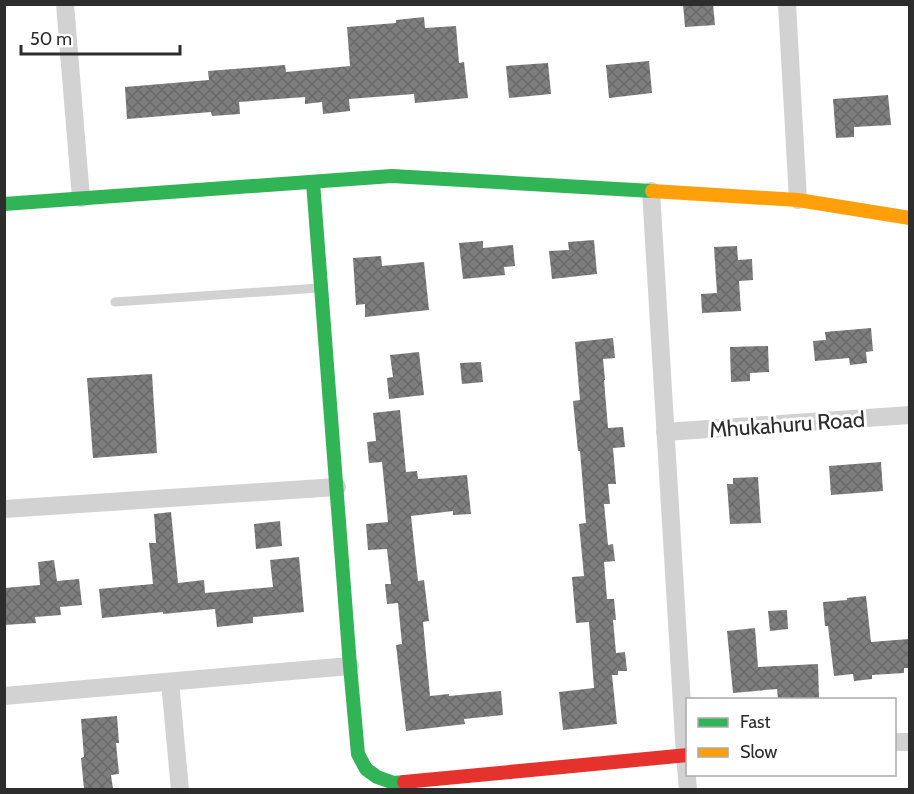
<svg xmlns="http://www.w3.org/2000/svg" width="914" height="794" font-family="Cabin,sans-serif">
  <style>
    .building { fill: url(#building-cross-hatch) }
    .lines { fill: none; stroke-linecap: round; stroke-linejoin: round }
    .lane { stroke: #d2d2d2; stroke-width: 9 }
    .street { stroke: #d2d2d2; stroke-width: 18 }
    .fast { stroke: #30b455; stroke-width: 14 }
    .slow { stroke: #ff9f0a; stroke-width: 14 }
    .jam { stroke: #e5322d; stroke-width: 14 }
    .labels { text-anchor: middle; stroke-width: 6; stroke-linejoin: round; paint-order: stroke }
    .street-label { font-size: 22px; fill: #2d2d2d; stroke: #fff }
  </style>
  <defs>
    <pattern id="building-cross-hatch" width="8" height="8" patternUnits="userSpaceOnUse" patternTransform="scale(1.5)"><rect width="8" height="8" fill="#7e7e7e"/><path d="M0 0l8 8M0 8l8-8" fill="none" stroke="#686868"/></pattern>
  </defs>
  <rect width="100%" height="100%" fill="#fff"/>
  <g class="building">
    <polygon points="683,4 713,4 715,25 685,27"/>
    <polygon points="424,17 425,28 456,26 459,63 464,62 468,98 415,103 414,94 349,99 350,111 323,114 322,102 305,104 305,97 239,102 240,114 212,116 211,112 127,119 125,87 209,80 208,71 285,65 286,72 350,66 347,27 396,23 396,20"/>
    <polygon points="649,61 652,93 609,98 606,65"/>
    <polygon points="548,63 551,94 509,98 506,66"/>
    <polygon points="888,95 891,125 854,127 854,137 836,138 833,99"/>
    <polygon points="594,240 597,274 552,279 549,251 569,250 568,242"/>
    <polygon points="483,241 483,248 513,245 515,266 504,267 505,275 463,279 459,243"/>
    <polygon points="737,246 738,260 752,259 753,280 739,281 741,311 702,313 701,294 717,293 714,247"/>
    <polygon points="381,256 382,266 424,262 429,310 365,317 365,304 356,305 353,258"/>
    <polygon points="871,328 873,351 866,352 867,363 850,365 849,358 815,361 813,341 826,340 825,332"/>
    <polygon points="613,338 615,358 603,359 605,380 604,380 608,428 623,427 625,447 613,448 616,484 608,484 610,504 604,504 608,545 613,544 615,561 604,562 607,599 614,599 616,620 613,620 616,653 625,652 627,671 618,671 618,675 612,675 617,724 563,730 559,692 594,688 589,622 576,623 572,577 584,576 579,524 586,523 580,451 578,451 573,401 580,400 575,342"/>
    <polygon points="768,346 769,372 750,373 750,381 731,382 730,347"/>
    <polygon points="419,352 424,395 389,399 387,378 393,377 390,355"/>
    <polygon points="481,362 483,382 462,384 460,363"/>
    <polygon points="152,374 157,453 93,458 87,378"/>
    <polygon points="400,410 406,472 417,471 418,479 467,475 471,514 453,515 453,511 411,516 418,581 424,580 429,621 423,622 430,696 449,694 449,696 501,691 503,715 464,719 465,724 406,731 396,645 402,644 398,603 387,604 385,584 391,584 387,549 368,550 366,524 388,522 382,462 369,463 367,442 376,441 373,413"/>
    <polygon points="881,462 883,491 831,495 829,466"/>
    <polygon points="758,477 761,523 730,524 727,484 733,484 733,478"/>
    <polygon points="171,512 178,583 204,580 205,593 273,587 270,560 299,557 304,612 253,617 253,623 217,627 215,609 163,614 163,612 102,618 99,589 153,584 149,543 156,543 154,514"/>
    <polygon points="280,521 282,546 256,549 254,524"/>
    <polygon points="54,560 57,581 79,579 82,605 60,607 61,615 35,617 36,623 4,625 4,588 40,585 38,562"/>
    <polygon points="866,596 871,642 909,639 909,668 904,668 904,673 872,675 872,679 854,681 853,674 834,676 828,626 825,626 823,602 847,600 847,598"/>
    <polygon points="787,610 788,629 770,631 768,611"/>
    <polygon points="755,628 758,667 818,664 819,698 778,699 777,689 733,693 727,631"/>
    <polygon points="117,716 119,743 116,743 119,774 111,775 113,789 84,789 81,758 84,757 81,719"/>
  </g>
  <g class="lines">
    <polyline class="lane" points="115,302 319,288"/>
    <g class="street">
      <polyline points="65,4 81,198"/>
      <polyline points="787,4 798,200"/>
      <polyline points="651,191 685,755 688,790"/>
      <polyline points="665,432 910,415"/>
      <polyline points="4,509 337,487"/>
      <polyline points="170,682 180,790"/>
      <polyline points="4,696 350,666"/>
      <polyline points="894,742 910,742"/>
    </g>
    <g class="fast">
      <polyline points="313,182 350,666 358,754 366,769 377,777 394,783 404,782"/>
      <polyline points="4,204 392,176 652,191"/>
    </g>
    <polyline class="slow" points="652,191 798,200 910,218"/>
    <polyline class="jam" points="404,782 688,755"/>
  </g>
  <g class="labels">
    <g class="street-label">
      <text transform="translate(787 424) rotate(-4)" y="8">Mhukahuru Road</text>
    </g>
  </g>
  <rect width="914" height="794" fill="none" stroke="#2d2d2d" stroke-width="12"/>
  <rect x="686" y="698" width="210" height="78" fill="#ffffff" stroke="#ababab" stroke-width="1.5"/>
  <rect x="698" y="718" width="30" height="9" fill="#30b455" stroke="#ababab" stroke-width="1.5"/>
  <text x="740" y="728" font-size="18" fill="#2d2d2d">Fast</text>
  <rect x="698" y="748" width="30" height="9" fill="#ff9f0a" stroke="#ababab" stroke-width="1.5"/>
  <text x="740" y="758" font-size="18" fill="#2d2d2d">Slow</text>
  <path d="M21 45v9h159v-9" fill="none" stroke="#2d2d2d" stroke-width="3"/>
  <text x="30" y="45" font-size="18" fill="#2d2d2d" stroke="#ffffff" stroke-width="4.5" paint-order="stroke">50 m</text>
</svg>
